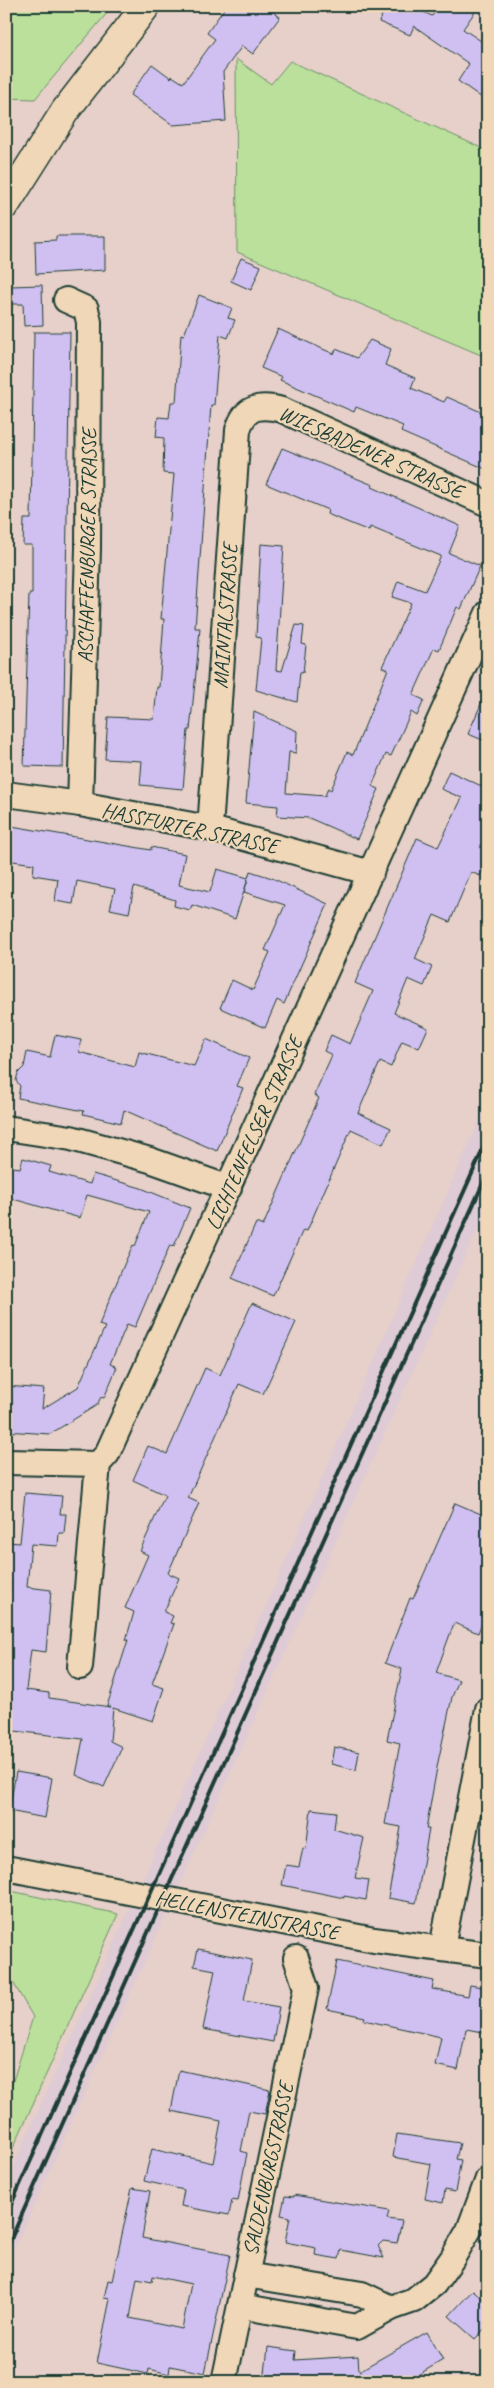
<svg xmlns="http://www.w3.org/2000/svg" width="494" height="2388" font-family="Caveat,sans-serif">
  <style>
    .built { fill: #dfcbd5 }
    .green { fill: #bae09b; stroke: #6c8e68 }
    .building { fill: #d0c0f2; stroke: #1f3d34; fill-rule: evenodd }
    .lines { fill: none; stroke-linecap: round; stroke-linejoin: round }
    .minor-casing { stroke: #1f3d34; stroke-width: 28 }
    .major-casing { stroke: #1f3d34; stroke-width: 31 }
    .minor { stroke: #efd7b7; stroke-width: 24 }
    .major { stroke: #efd7b7; stroke-width: 28 }
    .rail { stroke: #1f3d34; stroke-width: 4 }
    .labels { text-anchor: middle; stroke-width: 4.5; stroke-linejoin: round; paint-order: stroke }
    .street-label { font-size: 21px; fill: #1f3d34; stroke: #efd7b7 }
  </style>
  <rect width="100%" height="100%" fill="#e6d0c9"/>
  <filter id="ink" filterUnits="userSpaceOnUse"><feTurbulence type="fractalNoise" baseFrequency=".02" numOctaves="2"/><feDisplacementMap in="SourceGraphic" scale="10" xChannelSelector="R" yChannelSelector="G"/><feConvolveMatrix kernelMatrix="1 2 1 2 8 2 1 2 1" color-interpolation-filters="sRGB"/></filter>
  <g filter="url(#ink)">
    <polygon class="built" points="488,1100 488,1206 6,2267 6,2182 257,1626"/>
    <g class="green">
      <polygon points="6,6 113,6 35,99 6,98"/>
      <polygon points="236,59 271,84 290,61 488,151 488,358 237,252"/>
      <polygon points="6,1890 118,1914 6,2164 6,2103 33,2017 6,1970"/>
    </g>
    <g class="building">
      <polygon points="226,6 265,6 280,17 253,54 242,46 223,72 226,121 173,125 130,95 152,64 171,78 172,76 183,83 215,39 207,33"/>
      <polygon points="386,6 410,6 432,16 439,6 479,6 463,29 484,43 488,37 488,102 458,81 469,64 414,26 410,35 379,22"/>
      <polygon points="56,236 105,236 105,270 36,274 35,241 56,240"/>
      <polygon points="241,258 261,266 251,290 231,281"/>
      <polygon points="42,285 43,325 24,326 23,304 11,304 10,286"/>
      <polygon points="199,295 232,308 228,318 235,320 228,338 220,335 214,405 211,405 195,628 200,628 197,663 190,730 188,730 183,789 140,785 142,761 105,759 108,717 154,719 157,687 159,687 164,619 161,619 174,474 163,473 164,438 156,437 158,417 169,418 171,402 176,402 181,334 184,335"/>
      <polygon points="278,329 334,354 336,349 357,358 370,340 391,349 385,365 415,378 411,388 444,402 447,397 488,415 488,470 401,432 403,426 356,407 354,412 280,380 282,377 261,368"/>
      <polygon points="34,332 70,332 63,767 24,766 29,594 32,594 32,545 23,545 24,519 31,519"/>
      <polygon points="282,448 373,485 372,487 460,526 449,553 480,566 461,609 457,607 439,650 434,648 413,695 424,700 417,716 411,712 391,756 386,754 372,786 379,789 357,839 309,818 277,816 278,806 246,803 254,712 297,731 296,753 289,752 286,793 325,796 328,788 331,790 347,752 353,755 388,669 382,667 411,603 392,597 398,581 425,591 441,556 370,527 369,531 327,514 328,510 266,484"/>
      <polygon points="261,544 284,546 276,670 282,671 296,625 304,626 302,644 306,645 303,673 300,672 297,702 256,690 261,638 256,637"/>
      <polygon points="488,688 488,742 468,734"/>
      <polygon points="449,771 488,789 488,860 480,876 471,872 450,922 434,915 415,959 432,967 424,986 408,979 394,1013 428,1028 419,1048 402,1041 391,1067 380,1062 358,1113 391,1128 383,1144 351,1129 307,1231 303,1230 273,1296 232,1278 256,1223 263,1226 319,1098 314,1095 332,1055 324,1051 331,1035 350,1044 373,991 355,983 417,838 438,847 462,798 441,789"/>
      <polygon points="6,825 151,850 151,847 185,854 179,885 210,892 217,869 248,878 250,871 272,878 328,904 284,1004 277,1000 265,1028 220,1008 232,980 253,990 270,952 265,950 285,905 244,892 248,879 235,919 192,905 190,910 174,906 175,900 134,887 129,913 110,909 115,889 77,881 73,904 55,901 58,879 33,875 34,864 6,860"/>
      <polygon points="55,1035 81,1040 79,1052 135,1067 139,1052 194,1066 206,1039 249,1058 237,1086 243,1088 217,1151 124,1110 121,1123 83,1114 84,1111 18,1098 20,1086 16,1081 18,1073 24,1067 27,1052 50,1057"/>
      <polygon points="23,1158 51,1166 49,1172 90,1184 93,1174 141,1188 190,1208 174,1246 170,1245 135,1327 127,1324 110,1364 117,1367 104,1398 101,1397 97,1405 50,1434 6,1431 6,1386 44,1389 42,1409 78,1387 105,1327 99,1325 126,1260 133,1245 135,1246 149,1212 87,1195 80,1218 6,1197 6,1166 20,1168"/>
      <polygon points="252,1303 296,1322 263,1394 239,1384 188,1498 199,1503 168,1573 179,1578 164,1612 173,1616 170,1623 174,1624 152,1684 164,1688 153,1721 113,1708 110,1741 122,1747 104,1787 76,1775 83,1739 6,1730 6,1625 11,1583 6,1583 7,1542 20,1543 25,1493 62,1496 60,1514 66,1514 64,1533 59,1533 58,1546 31,1544 27,1587 51,1590 46,1652 31,1650 26,1690 49,1693 49,1698 110,1707 107,1706 128,1640 126,1640 134,1612 125,1608 148,1555 140,1551 165,1495 133,1480 148,1446 167,1454 205,1368 220,1375"/>
      <polygon points="455,1503 488,1517 488,1608 478,1633 454,1623 436,1673 459,1680 452,1697 438,1762 426,1829 429,1829 416,1903 388,1898 401,1827 385,1824 400,1743 387,1740 402,1669 385,1663 410,1598 413,1599"/>
      <polygon points="334,1747 359,1752 356,1770 331,1764"/>
      <polygon points="16,1772 52,1778 45,1818 9,1811"/>
      <polygon points="311,1809 336,1812 334,1829 364,1838 355,1878 369,1880 366,1900 344,1896 344,1898 282,1885 286,1865 299,1867 303,1848 306,1849"/>
      <polygon points="198,1949 252,1960 244,2001 279,2007 273,2042 203,2029 215,1970 194,1966"/>
      <polygon points="337,1961 434,1981 432,1989 468,1996 470,1985 488,1988 488,2033 466,2029 458,2070 435,2065 441,2037 364,2020 365,2017 327,2009"/>
      <polygon points="179,2070 270,2090 265,2114 249,2111 241,2151 247,2153 238,2201 232,2200 229,2215 181,2206 184,2190 144,2181 152,2149 213,2163 221,2121 171,2111"/>
      <polygon points="397,2134 460,2143 456,2159 461,2160 455,2192 445,2190 443,2203 425,2199 431,2164 393,2157"/>
      <path d="M132,2188L150,2191L142,2238L230,2255L205,2373L170,2366L169,2374L149,2369L148,2374L97,2363L110,2299L104,2298L108,2280L112,2281ZM153,2276L191,2284L182,2329L130,2318L137,2278L152,2281Z"/>
      <polygon points="294,2195 389,2211 387,2219 402,2221 397,2243 383,2241 378,2246 384,2258 341,2250 339,2259 315,2255 316,2248 285,2242 290,2217 281,2215 285,2196 294,2197"/>
      <polygon points="473,2290 488,2303 488,2325 475,2339 449,2316"/>
      <polygon points="427,2332 443,2360 406,2382 264,2382 268,2347 296,2351 295,2360 358,2356 359,2371"/>
    </g>
    <g class="lines">
      <g class="minor-casing">
        <g id="minor">
          <polyline points="66,300 86,309 89,322 88,549 80,804"/>
          <polyline points="6,794 80,804 208,828 371,873"/>
          <path d="M208,828L211,815L238,430C245,406 260,404 282,410L488,504"/>
          <polyline points="6,1128 71,1138 150,1160 229,1188"/>
          <polyline points="6,1462 98,1464"/>
          <polyline points="80,1667 98,1464 107,1454 488,613"/>
          <polyline points="6,1868 374,1940 488,1955"/>
          <polyline points="442,1948 488,1709"/>
          <polyline points="246,2275 362,2294 391,2308"/>
          <polyline points="240,2306 357,2327 391,2308 414,2300 434,2284 452,2259 469,2230 488,2179"/>
          <polyline points="224,2382 306,1988 296,1958"/>
        </g>
      </g>
      <g class="major-casing">
        <polyline id="major" points="6,204 65,111 146,6"/>
      </g>
      <use href="#minor" class="minor"/>
      <use href="#major" class="major"/>
      <g class="rail">
        <polyline points="6,2216 488,1138"/>
        <polyline points="6,2250 488,1172"/>
      </g>
    </g>
  </g>
  <g class="labels">
    <g class="street-label">
      <text transform="translate(371 452) rotate(24)" y="7">WIESBADENER STRASSE</text>
      <text transform="translate(87 546) rotate(-89)" y="7">ASCHAFFENBURGER STRASSE</text>
      <text transform="translate(225 616) rotate(-86)" y="7">MAINTALSTRASSE</text>
      <text transform="translate(190 828) rotate(12)" y="7">HASSFURTER STRASSE</text>
      <text transform="translate(254 1133) rotate(-66)" y="7">LICHTENFELSER STRASSE</text>
      <text transform="translate(247 1915) rotate(11)" y="7">HELLENSTEINSTRASSE</text>
      <text transform="translate(268 2169) rotate(-78)" y="7">SALDENBURGSTRASSE</text>
    </g>
  </g>
  <rect width="494" height="2388" fill="none" stroke="#efd7b7" stroke-width="25"/>
  <rect x="12" y="12" width="469" height="2363" fill="none" stroke="#1f3d34" stroke-width="2" filter="url(#ink)"/>
</svg>
